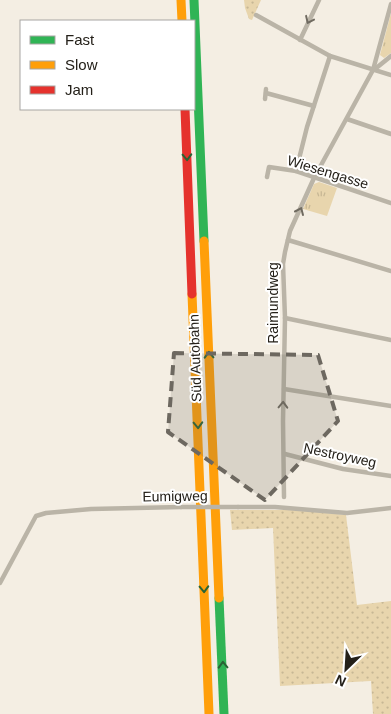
<svg xmlns="http://www.w3.org/2000/svg" width="391" height="714" font-family="Arial,sans-serif">
  <style>
    .grass { fill: url(#grass-dots) }
    .park { fill: url(#park-tufts) }
    .lines { fill: none; stroke-linecap: round; stroke-linejoin: round }
    .street { stroke: #bab4a7; stroke-width: 4.5 }
    .fast { stroke: #30b455; stroke-width: 9 }
    .slow { stroke: #ff9f0a; stroke-width: 9 }
    .jam { stroke: #e5322d; stroke-width: 9 }
    .street-bridge { stroke: #bab4a7; stroke-width: 4.5 }
    .oneway { stroke: #6f6a60 }
    .oneway2 { stroke: #296334 }
    .marked { fill: #6d6860; fill-opacity: 0.2; stroke: #6d6860; stroke-width: 4; stroke-dasharray: 10 6; stroke-linejoin: round }
    .labels { text-anchor: middle; stroke-width: 4; stroke-linejoin: round; paint-order: stroke }
    .street-label { font-size: 14px; fill: #242019; stroke: #fff }
  </style>
  <defs>
    <pattern id="grass-dots" width="8" height="8" patternUnits="userSpaceOnUse" patternTransform="scale(1.25)"><rect width="8" height="8" fill="#e8d5ad"/><path d="M2 2h.1M6 6h.1" fill="none" stroke="#c7b794" stroke-width="1.8" stroke-linecap="round"/></pattern>
    <pattern id="park-tufts" width="24" height="20" patternUnits="userSpaceOnUse" patternTransform="scale(1.25)"><rect width="24" height="20" fill="#e8d5ad"/><path d="M3 7l-1-3M5 7V3M7 7l1-3M15 17l-1-3M17 17v-4M19 17l1-3" fill="none" stroke="#c7b794"/></pattern>
  </defs>
  <rect width="100%" height="100%" fill="#f4eee3"/>
  <g class="grass">
    <polygon points="244,0 261,0 252,20 249,19 245,8"/>
    <polygon points="230,510 298,510 346,515 357,605 391,601 391,714 373,714 371,681 280,686 273,528 232,530"/>
  </g>
  <g class="park">
    <polygon points="391,13 391,53 384,58 380,55"/>
    <polygon points="319,182 337,188 327,216 303,209 314,184"/>
  </g>
  <g class="lines">
    <g class="street">
      <polyline points="256,15 330,56 391,75"/>
      <polyline points="300,40 319,0"/>
      <polyline points="375,69 391,56"/>
      <polyline points="266,93 314,106"/>
      <polyline points="265,99 266,89"/>
      <polyline points="347,119 391,134"/>
      <polyline points="296,171 307,127 330,56"/>
      <polyline points="267,177 269,167 296,171 391,203"/>
      <polyline points="288,240 391,271"/>
      <polyline points="285,318 391,340"/>
      <polyline points="284,389 391,406"/>
      <polyline points="285,454 343,469 391,476"/>
      <polyline points="284,497 283,421 285,318 283,264 285,252 290,231 314,178 373,70 391,4"/>
      <polyline points="238,507 275,507 347,513 391,508"/>
      <polyline points="0,583 36,516 46,513 91,509 181,507"/>
    </g>
    <g class="fast">
      <polyline points="194,0 204,241"/>
      <polyline points="219,598 224,714"/>
    </g>
    <g class="slow">
      <polyline points="181,0 182,21"/>
      <polyline points="204,241 219,598"/>
      <polyline points="192,294 209,714"/>
    </g>
    <polyline class="jam" points="185,109 192,294"/>
    <polyline class="street-bridge" points="181,507 238,507"/>
  </g>
  <defs><path id="oneway-chevron" d="M-2-3.5L2.5 0L-2 3.5" fill="none" stroke-width="1.6" stroke-linecap="round" stroke-linejoin="round" transform="scale(1.25)"/></defs>
  <g class="oneway">
    <use href="#oneway-chevron" transform="translate(309 20) rotate(115)"/>
    <use href="#oneway-chevron" transform="translate(300 211) rotate(-66)"/>
    <use href="#oneway-chevron" transform="translate(283 405) rotate(-88)"/>
  </g>
  <g class="oneway2">
    <use href="#oneway-chevron" transform="translate(187 157) rotate(88)"/>
    <use href="#oneway-chevron" transform="translate(209 355) rotate(-92)"/>
    <use href="#oneway-chevron" transform="translate(198 425) rotate(88)"/>
    <use href="#oneway-chevron" transform="translate(204 589) rotate(88)"/>
    <use href="#oneway-chevron" transform="translate(223 665) rotate(-92)"/>
  </g>
  <path class="marked" d="M174,353L318,355L338,421L265,500L168,432Z"/>
  <g class="labels">
    <g class="street-label">
      <text transform="translate(328 172) rotate(17)" y="5">Wiesengasse</text>
      <text transform="translate(273 303) rotate(-90)" y="5">Raimundweg</text>
      <text transform="translate(195 358) rotate(-92)" y="5">Süd Autobahn</text>
      <text transform="translate(340 455) rotate(12)" y="5">Nestroyweg</text>
      <text transform="translate(175 496) rotate(-1)" y="5">Eumigweg</text>
    </g>
  </g>
  <rect x="20" y="20" width="175" height="90" fill="#ffffff" stroke="#a7a6a3"/>
  <rect x="30" y="36" width="25" height="8" fill="#30b455" stroke="#a7a6a3"/>
  <text x="65" y="45" font-size="15" fill="#242019">Fast</text>
  <rect x="30" y="61" width="25" height="8" fill="#ff9f0a" stroke="#a7a6a3"/>
  <text x="65" y="70" font-size="15" fill="#242019">Slow</text>
  <rect x="30" y="86" width="25" height="8" fill="#e5322d" stroke="#a7a6a3"/>
  <text x="65" y="95" font-size="15" fill="#242019">Jam</text>
  <g transform="translate(346 669) rotate(205)" stroke="#ffffff" stroke-width="4" paint-order="stroke">
  <path d="M0-4L9 19L0 12L-9 19Z" fill="#242019"/>
  <text y="-8" font-size="14" font-weight="bold" text-anchor="middle" fill="#242019">N</text>
  </g>
</svg>
